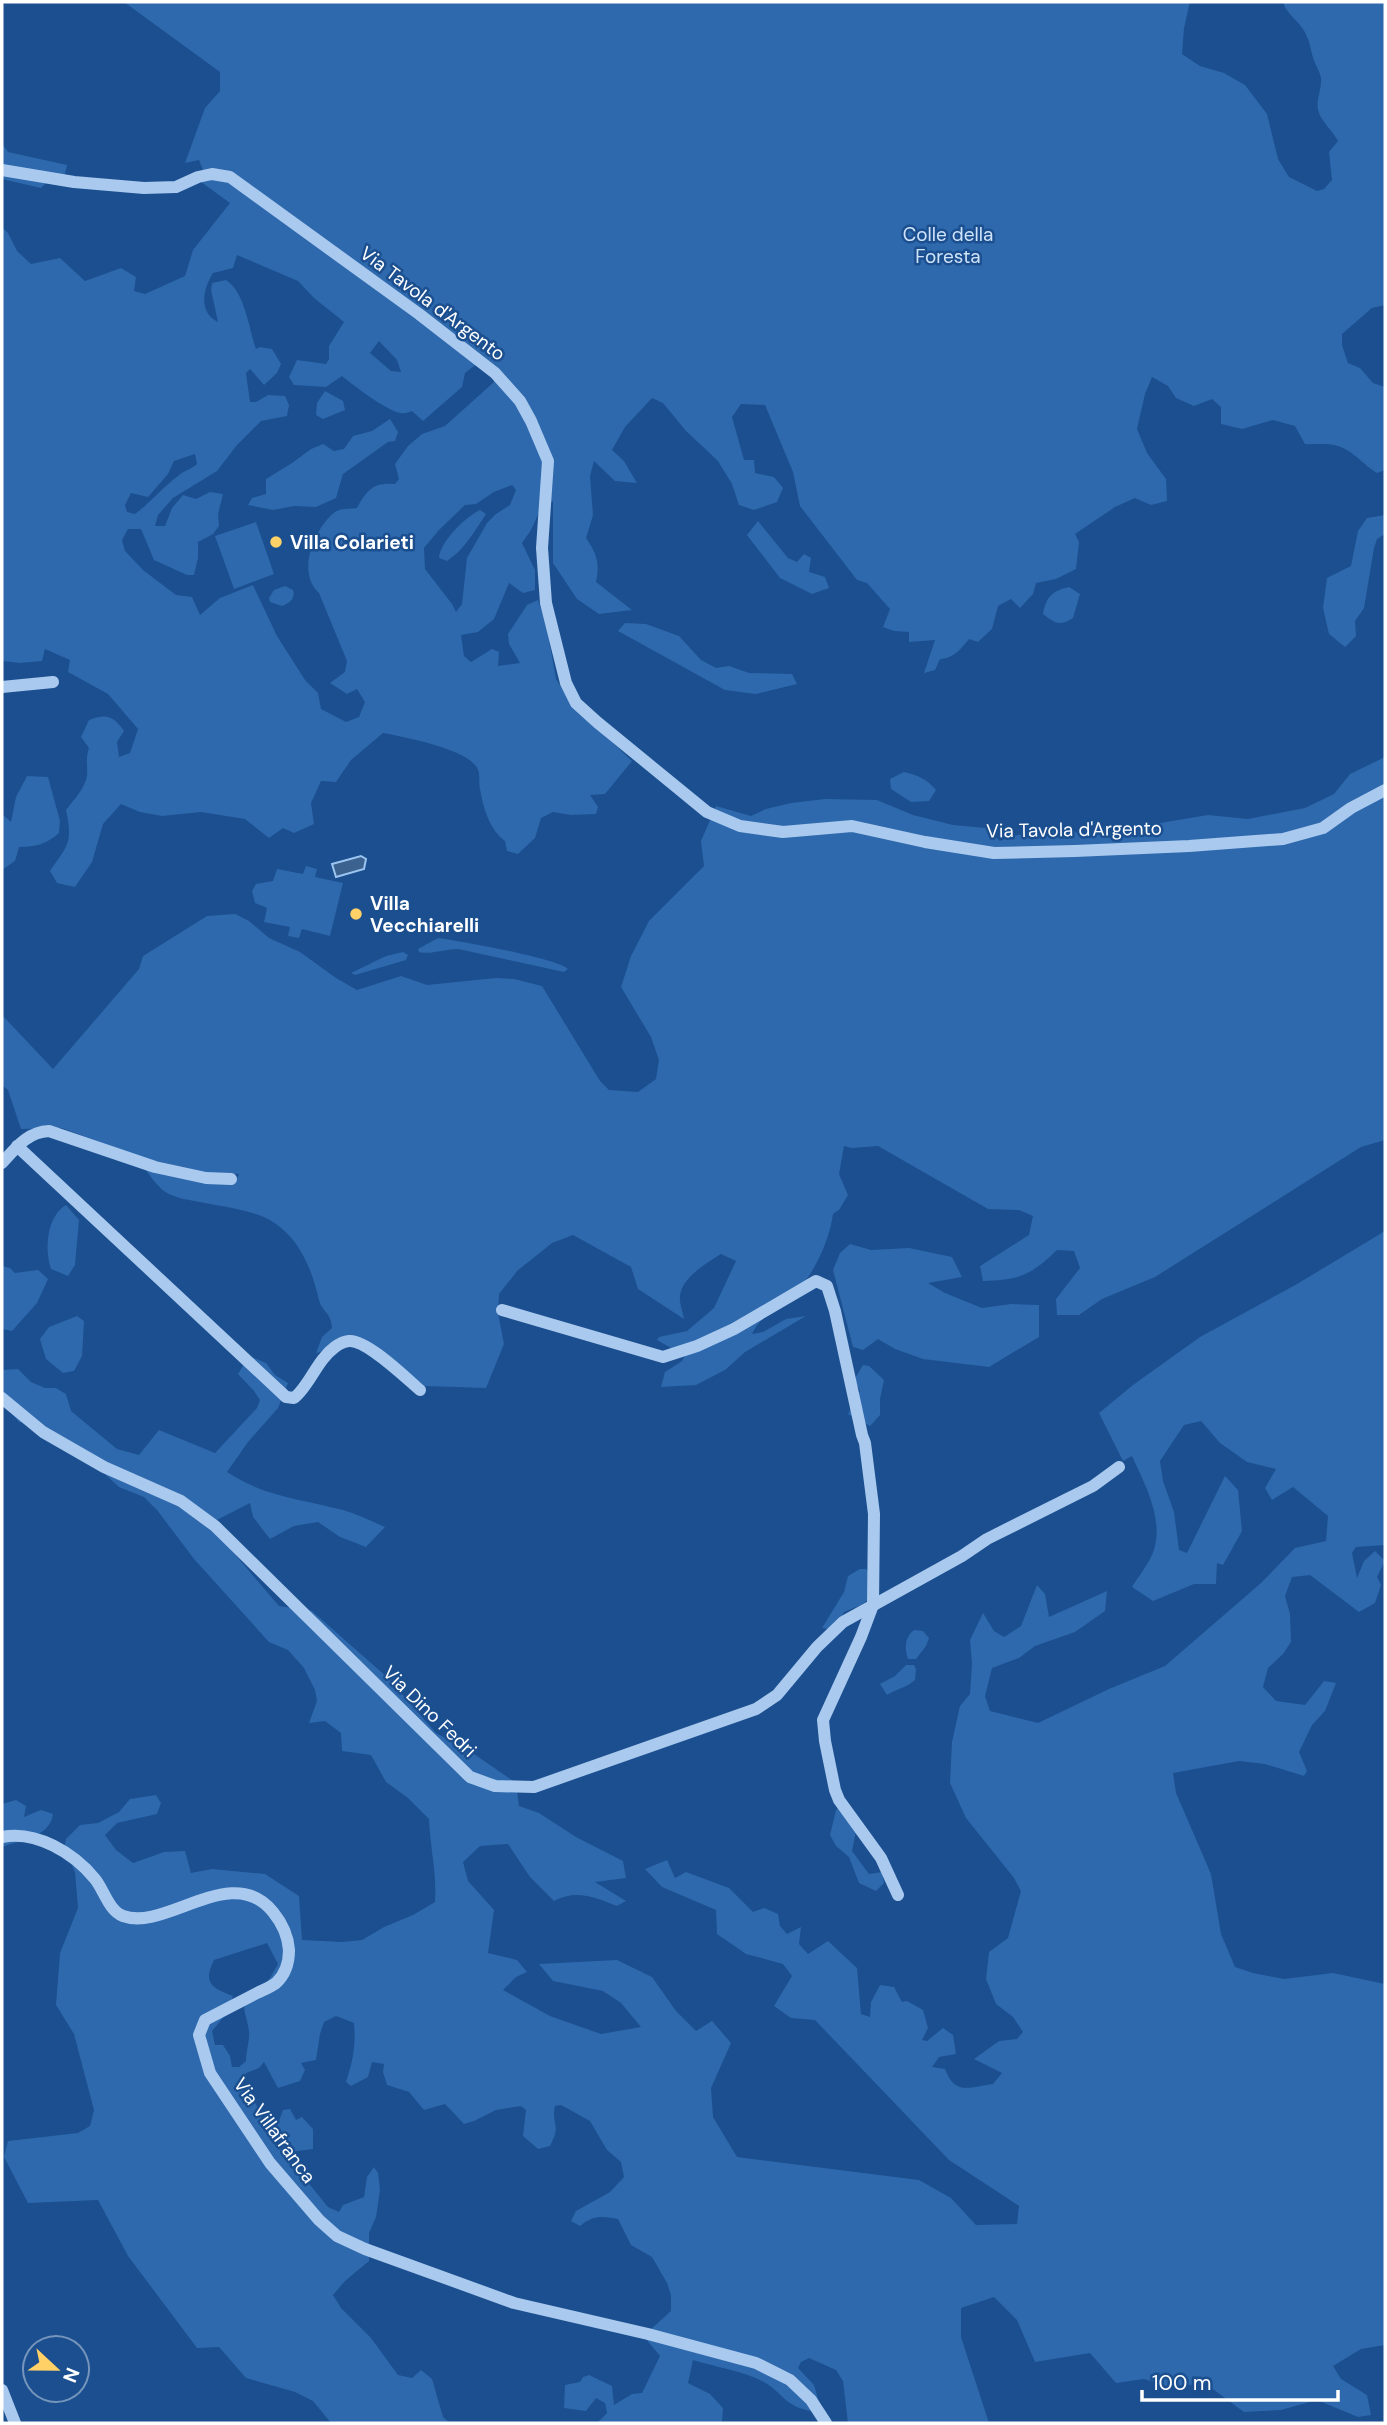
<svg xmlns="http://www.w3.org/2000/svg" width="1387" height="2425" font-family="'DM Sans',sans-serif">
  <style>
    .green { fill: #2e69ad; fill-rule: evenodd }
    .water { fill: #3c6290; stroke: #9cc4f0; stroke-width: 2 }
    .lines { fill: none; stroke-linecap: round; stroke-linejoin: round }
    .minor { stroke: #a9c9ee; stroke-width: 12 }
    .poi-dot { fill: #ffd166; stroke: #1b4f8f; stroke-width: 2.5 }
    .labels { text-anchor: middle; stroke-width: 5; stroke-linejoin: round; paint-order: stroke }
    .park-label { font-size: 19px; fill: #cfe3fa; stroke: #1b4f8f }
    .street-label { font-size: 19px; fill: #fff; stroke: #1b4f8f }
    .poi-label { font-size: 19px; font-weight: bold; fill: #fff; stroke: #1b4f8f; text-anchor: start }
  </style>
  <rect width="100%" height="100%" fill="#1b4f8f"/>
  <g class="green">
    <path d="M124,2H1190L1184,28L1182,54L1200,66L1224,73L1245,85L1267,114L1278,159L1289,177L1317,191L1324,189L1332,180L1329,152L1338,141C1332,130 1320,120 1318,110C1316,100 1322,88 1321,78C1320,72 1317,68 1315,63C1311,54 1311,45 1307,37C1302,22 1287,16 1283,2H1385V305L1372,308L1342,334V345L1348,363L1360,368L1373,383L1385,387V470L1377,473C1362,464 1351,448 1334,445C1325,443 1314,445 1305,444L1295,426L1273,420L1242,429L1221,424V407L1212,399L1194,406L1176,398L1168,386L1152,377L1145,394L1137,429L1147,453L1166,479L1167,501L1151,505L1135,498L1115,507L1075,534L1079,542L1076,569L1056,579L1036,583L1033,594L1020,608L1011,599L998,606L992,629L978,642L969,639C961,649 953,659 940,659L935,670L924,673L935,640L909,642V632L894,631L883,627L890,609L867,583L857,580L800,506L793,472L765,405L741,404L732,417L744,460H754L755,473L774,477L783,488L777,502L754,510L739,505L732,484L718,461L686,431L663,403L652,398L625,427L612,450L624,461L637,483L615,481L594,461L590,476L593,515L586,538C597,554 600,563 596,582L632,610L599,614L577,599L553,563V501L542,506L531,530L522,543L535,570V590L523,593L509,583L494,619L478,632L461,635L464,656L471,662L492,649L499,652L498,666L520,663L509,644L508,634L527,605L538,600L546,623L556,679L571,703L632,761L605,794L590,795L598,807L596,814L571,815L553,812L541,818L535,838L518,854L507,851L505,841C490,830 483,808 480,789C478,780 482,771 474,764C460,748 404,737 383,733L351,760L336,782L321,781L311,803L314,824L294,833L283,828L269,838L245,819L201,812L162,816L140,812L121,804L103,824L92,862L75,887L57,883L50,871C68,845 73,843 66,810C73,801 85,788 87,776C88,765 85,760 89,748L81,737L89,720C106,713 114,716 124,731L117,742L119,757L130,753L138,729L108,694L68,672L70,660L45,649L42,661L20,663L2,661V227L8,233L17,251L31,264L60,258L85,281L121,268L136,277L134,291L145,294L185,276L193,250L230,203L201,182L203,170L199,160L185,163L205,108L220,91V72ZM237,255L298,281L314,298L344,322L329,346V359L326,364L297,360L289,377L294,385L326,387L342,376C353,385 388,412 401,413C405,414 409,412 412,411L423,421L462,387L465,373L478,363L492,370L494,382L445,426L422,434L408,446L395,464L399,479L395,484C373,482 367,490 357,508C350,509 341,508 335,512C314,528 296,573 319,593L347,661L345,672L330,683L347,694L357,689L365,702L359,717L346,722L321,709L318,693L305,680L277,636L253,585L220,598L200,615L192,597L176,595L143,570L125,551L122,540L128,529H141L154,560L187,575H194L198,558V542L213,534L219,526L218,514L223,494L210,492L196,499L183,495L172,508L165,526H155L158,515L173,498L217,471L237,445L261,421L287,416L289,405L285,396L268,395L256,402H250L246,373L250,369L264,385L277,373L281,364L272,349L260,347L256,349C249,329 245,292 226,280L212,283L211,290L218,322C198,312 203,289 213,273L233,268ZM379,341L397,360L401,372L391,371L370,353ZM195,454L197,464C191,470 184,470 178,476C162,488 151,502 135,514L127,512L125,505L131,493L148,497L168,474L174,461ZM512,485L516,490L510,505L496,514L487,523L467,558L462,604L456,612L452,604L425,569L424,548L439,530L465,505L476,504L494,492Z"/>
    <polygon points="2,143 8,152 67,165 64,177 49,180 41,188 2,179"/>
    <polygon points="325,391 343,401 345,410 323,419 316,415 317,403"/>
    <polygon points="390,419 398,432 395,441 388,442 343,474 336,498 316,507 294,506 273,510 248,505 252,498 266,494 266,479 292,463 311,449 323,444 334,451 344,449 353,436 372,431"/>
    <path d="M480,510L486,514C474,532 465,549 447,561L439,558C440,542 465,517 480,510Z"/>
    <polygon points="1385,515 1385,534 1377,539 1374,548 1364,608 1355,621 1356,636 1345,647 1329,634 1323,608 1327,578 1351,566 1358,531 1367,518"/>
    <polygon points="758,521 788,558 797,562 804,554 811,558 809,572 825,577 829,588 812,594 780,578 747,535"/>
    <polygon points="256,522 274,574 234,589 215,536"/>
    <path d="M285,586L293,590C296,599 289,603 282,606L270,602L269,598L274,590Z"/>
    <path d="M1069,587L1080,594L1073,618C1060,627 1055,623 1043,614C1046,597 1052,591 1069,587Z"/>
    <polygon points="625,623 646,624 679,636 701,660 716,668 729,666 749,673 792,674 797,684 756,694 725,690 618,631"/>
    <path d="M1385,757V1140L1361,1147L1155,1277L1102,1299L1079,1315H1057L1056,1299L1080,1268L1074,1251L1057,1250C1031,1275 1020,1280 983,1281L980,1266L1029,1235L1033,1216L1019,1210L988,1209L878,1146L852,1148L844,1146L839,1174L848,1195L839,1210L833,1214C830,1238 816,1270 799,1289C783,1307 763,1311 752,1334L763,1332L786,1319L806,1316L745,1352L725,1370L696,1385L661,1387L665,1372L682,1361L689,1348H671L657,1340L659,1337L687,1331L714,1308L736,1261L721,1254C707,1263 682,1277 680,1296C679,1303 683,1312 684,1319L638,1289L631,1267L573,1235L552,1243L531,1260L518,1270L499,1294L498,1313L504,1344L486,1388L425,1386L365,1341L316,1353L322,1337L332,1328C331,1312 322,1312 319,1300C312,1270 300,1239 273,1222C257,1211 225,1207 205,1203C192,1200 175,1199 164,1191C157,1186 151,1177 146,1170L236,1181L239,1174L207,1173L142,1158L62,1128L21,1129L8,1090L2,1085V1015L53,1069L139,969L143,956L207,916L235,914L249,921L269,938L300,952L336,978L357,990L401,976L427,985L496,978L514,979L542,986L600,1081L609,1090L638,1092L656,1079L659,1060L651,1037L621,987L631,956L649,921L704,866L701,841L716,806L751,816L766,809L791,803L825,799L877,800L913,815L953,825L986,828L1000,841C1022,830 1046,835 1069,828L1082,836L1208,815L1248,819L1305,808L1334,794L1350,774Z"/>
    <path d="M904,772C917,775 927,779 936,790L929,801L911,802L891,789L890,779Z"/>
    <path d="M27,776L48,777L60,821L59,833C47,844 35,847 19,847L15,861L2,870V814L11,822L16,797Z"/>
    <polygon points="306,866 317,869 315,877 343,883 330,936 302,929 299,938 288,936 290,927 264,922 267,908 255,903 252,891 256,884 273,881 277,869 303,874"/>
    <path d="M438,938C459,941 556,958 568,969L564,972L458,949C446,949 429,955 419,952L418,949Z"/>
    <polygon points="403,952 408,955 406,960 355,975 351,973 386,956"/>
    <path d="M66,1205L79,1220L75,1265L68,1276L51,1269C44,1249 47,1216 66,1205Z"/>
    <path d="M1385,1231V1545L1356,1547L1352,1553L1357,1578L1364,1561L1375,1551L1385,1561L1377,1577L1381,1585L1375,1603L1359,1612L1310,1575L1292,1577L1285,1596L1290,1614L1291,1642L1283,1654L1268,1668L1263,1687L1276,1701L1305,1705L1324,1681L1336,1683L1325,1711L1312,1725L1299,1752L1307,1771L1304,1776L1265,1764L1239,1761L1173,1773L1176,1793L1211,1874L1221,1934L1235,1967L1253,1973L1284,1979L1333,1973L1385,1984V2345L1361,2349L1333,2366L1341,2379L1367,2395L1371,2415L1358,2417L1317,2400L1281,2410L1244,2412L1206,2384L1167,2386L1144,2379L1116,2383L1090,2353L1035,2362L1017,2320L994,2297L961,2308V2337L989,2423H848L843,2381L836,2370L809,2358L801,2362L798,2368L814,2385L819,2402L811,2411C784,2406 783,2393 764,2382C744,2371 715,2367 693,2360L688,2383L710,2394L723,2408L722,2423H597L607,2413L605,2403L596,2398L586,2411L564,2408L565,2385L580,2382L583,2377L589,2375L612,2386L614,2405L632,2394L642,2393L660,2356L646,2339L650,2330L671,2311V2295L667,2283L652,2257L631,2245L618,2219C602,2216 593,2215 580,2226L571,2221L576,2211L610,2192L624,2177L621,2162L607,2150L590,2121L561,2105L555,2106C551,2126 562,2123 550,2146L538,2149L523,2136L526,2110L521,2106L496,2110L474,2121L464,2124L445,2104L424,2110L409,2092L387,2085L383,2072L384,2064L372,2062L368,2077L351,2086L346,2082C353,2061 356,2045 354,2023L336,2016L324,2022L320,2034L316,2060L301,2063L305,2070L300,2081L278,2088L264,2062L259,2068L246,2073L242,2085L255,2102L264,2123L277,2126L283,2110L290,2109L296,2120L302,2117L313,2129V2149L297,2151L289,2159L328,2207L339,2212L343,2205L364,2197L367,2177L374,2167L378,2173L380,2190L376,2217L369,2233V2261L345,2281L333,2295L341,2308L371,2338L398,2375L412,2378L421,2370L432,2379L443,2417L450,2423H331L313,2401L295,2392L246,2378L219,2347L197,2348L128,2256L98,2200L28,2203L4,2157L8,2141L78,2133L90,2126L94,2110L74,2034L56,2005L60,1953L78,1908L75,1872L64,1848L66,1839L80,1825L98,1823L119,1812L130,1799L156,1795L161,1803L157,1814L117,1823L105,1835L116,1850L133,1863L164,1852L185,1851L191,1873L212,1869L265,1874L299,1896L302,1940L342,1942L362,1940L384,1927L413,1915L435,1902C437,1874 430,1847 429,1819L408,1798L386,1782L371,1755L342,1751L341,1733L325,1721L309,1723L317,1701L315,1690L304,1668L288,1650L269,1642L194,1559L157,1510L144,1497L119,1487L86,1457L49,1429L19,1422L2,1402V1370L18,1369L31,1382L45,1388H56L66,1394L71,1411L117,1449L139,1455L159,1430L215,1453L257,1408L260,1400L254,1391L238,1374L249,1356L266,1363L275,1375L288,1383L278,1408L248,1442L227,1472C265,1497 301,1499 343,1510C357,1514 371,1521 385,1527L366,1547L340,1537L318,1522L294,1526L270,1539L253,1517L250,1503L209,1524L279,1606L312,1611L388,1678L436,1733L474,1754L516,1783L519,1806L539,1813L576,1837L623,1861L626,1878L595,1882L626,1901L617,1906C595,1897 576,1889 554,1901L530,1877L508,1844L480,1846L463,1862L468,1881L494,1910L488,1953L517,1960L527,1972L516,1977L503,1990L550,2016L601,2034L641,2027L621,2003L603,1991L553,1981L539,1964L617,1960L652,1977L676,2011L696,2031L712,2021L731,2043L711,2088L713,2117L737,2157L919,2180L951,2198L976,2225L1017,2224L1019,2206L949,2160L815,2020L791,2018L774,2006L792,1976L783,1964L746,1954L717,1934L716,1910L662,1887L645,1869L667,1860L675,1878L686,1872L729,1888L753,1912L764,1908L778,1914L780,1926L787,1934L801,1927L799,1944L808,1954L828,1941L857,1968L861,2014L870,2017L871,2002L880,1985L894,1987L902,2002L907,2001L923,2010L928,2028L922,2040L927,2041L943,2028L953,2035L956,2054L939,2057L932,2067L945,2069C955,2096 969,2087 993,2084L1002,2073L974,2059L999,2041L1017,2039L1023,2032L1013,2017L996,2004L986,1979L989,1952L1008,1938L1021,1891L1014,1878L966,1818L950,1783L952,1742L960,1706L970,1694L972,1663L970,1640L983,1613L994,1631L1004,1637L1021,1626L1037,1585L1045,1594L1049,1617L1107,1591L1105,1611L1075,1632L1035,1646L1019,1658L992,1668L985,1696L990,1711L1038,1723L1109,1689L1165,1666L1261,1583L1295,1548L1326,1541L1328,1516L1293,1487L1272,1500L1265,1488L1276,1469L1247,1462L1220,1443L1201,1421L1184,1425L1160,1461L1163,1481L1174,1512L1179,1550L1187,1553L1225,1476L1238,1490L1242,1531L1223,1565L1217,1563L1216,1584H1194L1153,1601L1132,1587C1138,1577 1147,1566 1152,1555C1166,1522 1145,1485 1132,1456L1123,1461L1099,1413L1133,1385L1200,1337L1297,1284ZM267,1943L278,1964L270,1978L244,2007C245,2016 248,2023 249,2031C250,2040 246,2051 246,2061L239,2067H232L230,2056L223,2045H215L212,2031L227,2013L233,1996C213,1988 202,1984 214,1960Z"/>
    <polygon points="850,1244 871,1250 909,1248 952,1257 962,1277 928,1283 945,1293 982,1308 1011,1304 1039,1305 1039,1337 989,1367 923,1359 895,1349 878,1339 863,1350 853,1347 833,1270 840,1253"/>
    <polygon points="2,1266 10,1268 15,1273 38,1270 48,1279 37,1303 12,1331 2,1329"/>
    <polygon points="77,1316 84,1321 82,1356 74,1371 63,1373 46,1359 40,1339 49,1327"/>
    <polygon points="863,1365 869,1366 884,1380 880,1399 880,1415 870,1426 848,1414 860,1391 854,1380"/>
    <polygon points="860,1569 866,1569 874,1580 873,1596 861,1605 844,1612 833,1630 822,1628 844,1592 848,1576"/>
    <path d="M914,1630L923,1631L929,1638L926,1646L916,1659H908C904,1647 905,1637 914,1630Z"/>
    <path d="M906,1665H914L916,1669L915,1680C906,1688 896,1689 887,1695L880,1684L895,1676Z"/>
    <path d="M16,1800L26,1806L24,1817L41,1810L53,1814C50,1837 21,1840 2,1847V1804Z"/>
    <polygon points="840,1807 857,1826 852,1851 869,1874 882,1872 884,1883 876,1891 859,1883 849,1857 836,1846 830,1835 836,1810"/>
  </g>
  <polygon class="water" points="361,856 366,859 364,869 336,877 332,864"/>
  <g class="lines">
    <g class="minor">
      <polyline points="2,170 74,182 144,188 176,187 198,177 212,174 230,177 419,314 495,373 520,401 531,421 548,461 542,548 546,603 566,683 576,703 597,722 707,812 740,826 783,832 852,826 925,842 994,853 1075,851 1189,846 1283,839 1323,828 1351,808 1385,790"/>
      <polyline points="2,687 53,682"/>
      <path d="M17,1146L286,1397L294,1398C305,1390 314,1370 323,1359C329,1351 339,1342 349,1341C366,1339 406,1378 420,1390"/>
      <path d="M2,1163C16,1148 27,1132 49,1131L155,1167L206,1178L231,1179"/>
      <polyline points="502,1310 663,1357 697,1346 734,1329 816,1281 827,1286 835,1311 862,1435 865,1443 874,1514 873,1605 861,1637 823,1720 825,1741 835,1790 839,1800 881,1858 898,1895"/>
      <polyline points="2,1398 43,1432 104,1467 181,1501 215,1526 470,1777 495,1786 534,1787 756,1709 777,1695 817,1647 843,1622 962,1556 987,1539 1093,1486 1119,1467"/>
      <path d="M2,1837C36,1830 74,1853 95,1879C104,1890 109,1911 123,1916C166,1932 232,1861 273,1912C282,1923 288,1936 289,1950C289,1963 286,1974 276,1983C271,1987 263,1990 257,1993C240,2002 222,2011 205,2020L199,2035L210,2073L270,2163L319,2220L337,2236L365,2249L514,2303L648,2334L756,2363L790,2380L811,2400L826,2423"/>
      <polyline points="2,2390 15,2423"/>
    </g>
  </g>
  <g class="poi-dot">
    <circle cx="276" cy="542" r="7"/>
    <circle cx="356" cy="914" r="7"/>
  </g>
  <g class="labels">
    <g class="park-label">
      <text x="948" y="241">Colle della<tspan x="948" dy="22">Foresta</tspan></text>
    </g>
    <g class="street-label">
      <text transform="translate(433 303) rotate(37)" y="7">Via Tavola d'Argento</text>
      <text transform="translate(1074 829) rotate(-1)" y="7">Via Tavola d'Argento</text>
      <text transform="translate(430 1711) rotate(44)" y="7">Via Dino Fedri</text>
      <text transform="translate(275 2130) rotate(54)" y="7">Via Villafranca</text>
    </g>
    <g class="poi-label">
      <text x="290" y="549">Villa Colarieti</text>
      <text x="370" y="910">Villa<tspan x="370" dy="22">Vecchiarelli</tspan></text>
    </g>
  </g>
  <rect width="1387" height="2425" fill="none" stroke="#ffffff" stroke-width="7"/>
  <g transform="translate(56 2369) rotate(112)"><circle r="33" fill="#1b4f8f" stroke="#7695bc" stroke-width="2"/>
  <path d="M0-5L12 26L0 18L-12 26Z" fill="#ffd166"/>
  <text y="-10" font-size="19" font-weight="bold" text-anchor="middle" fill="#ffffff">N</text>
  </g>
  <path d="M1142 2390v10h196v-10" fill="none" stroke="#ffffff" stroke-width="3.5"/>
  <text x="1152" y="2390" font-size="21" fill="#ffffff" stroke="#1b4f8f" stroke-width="5" paint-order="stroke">100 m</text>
</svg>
